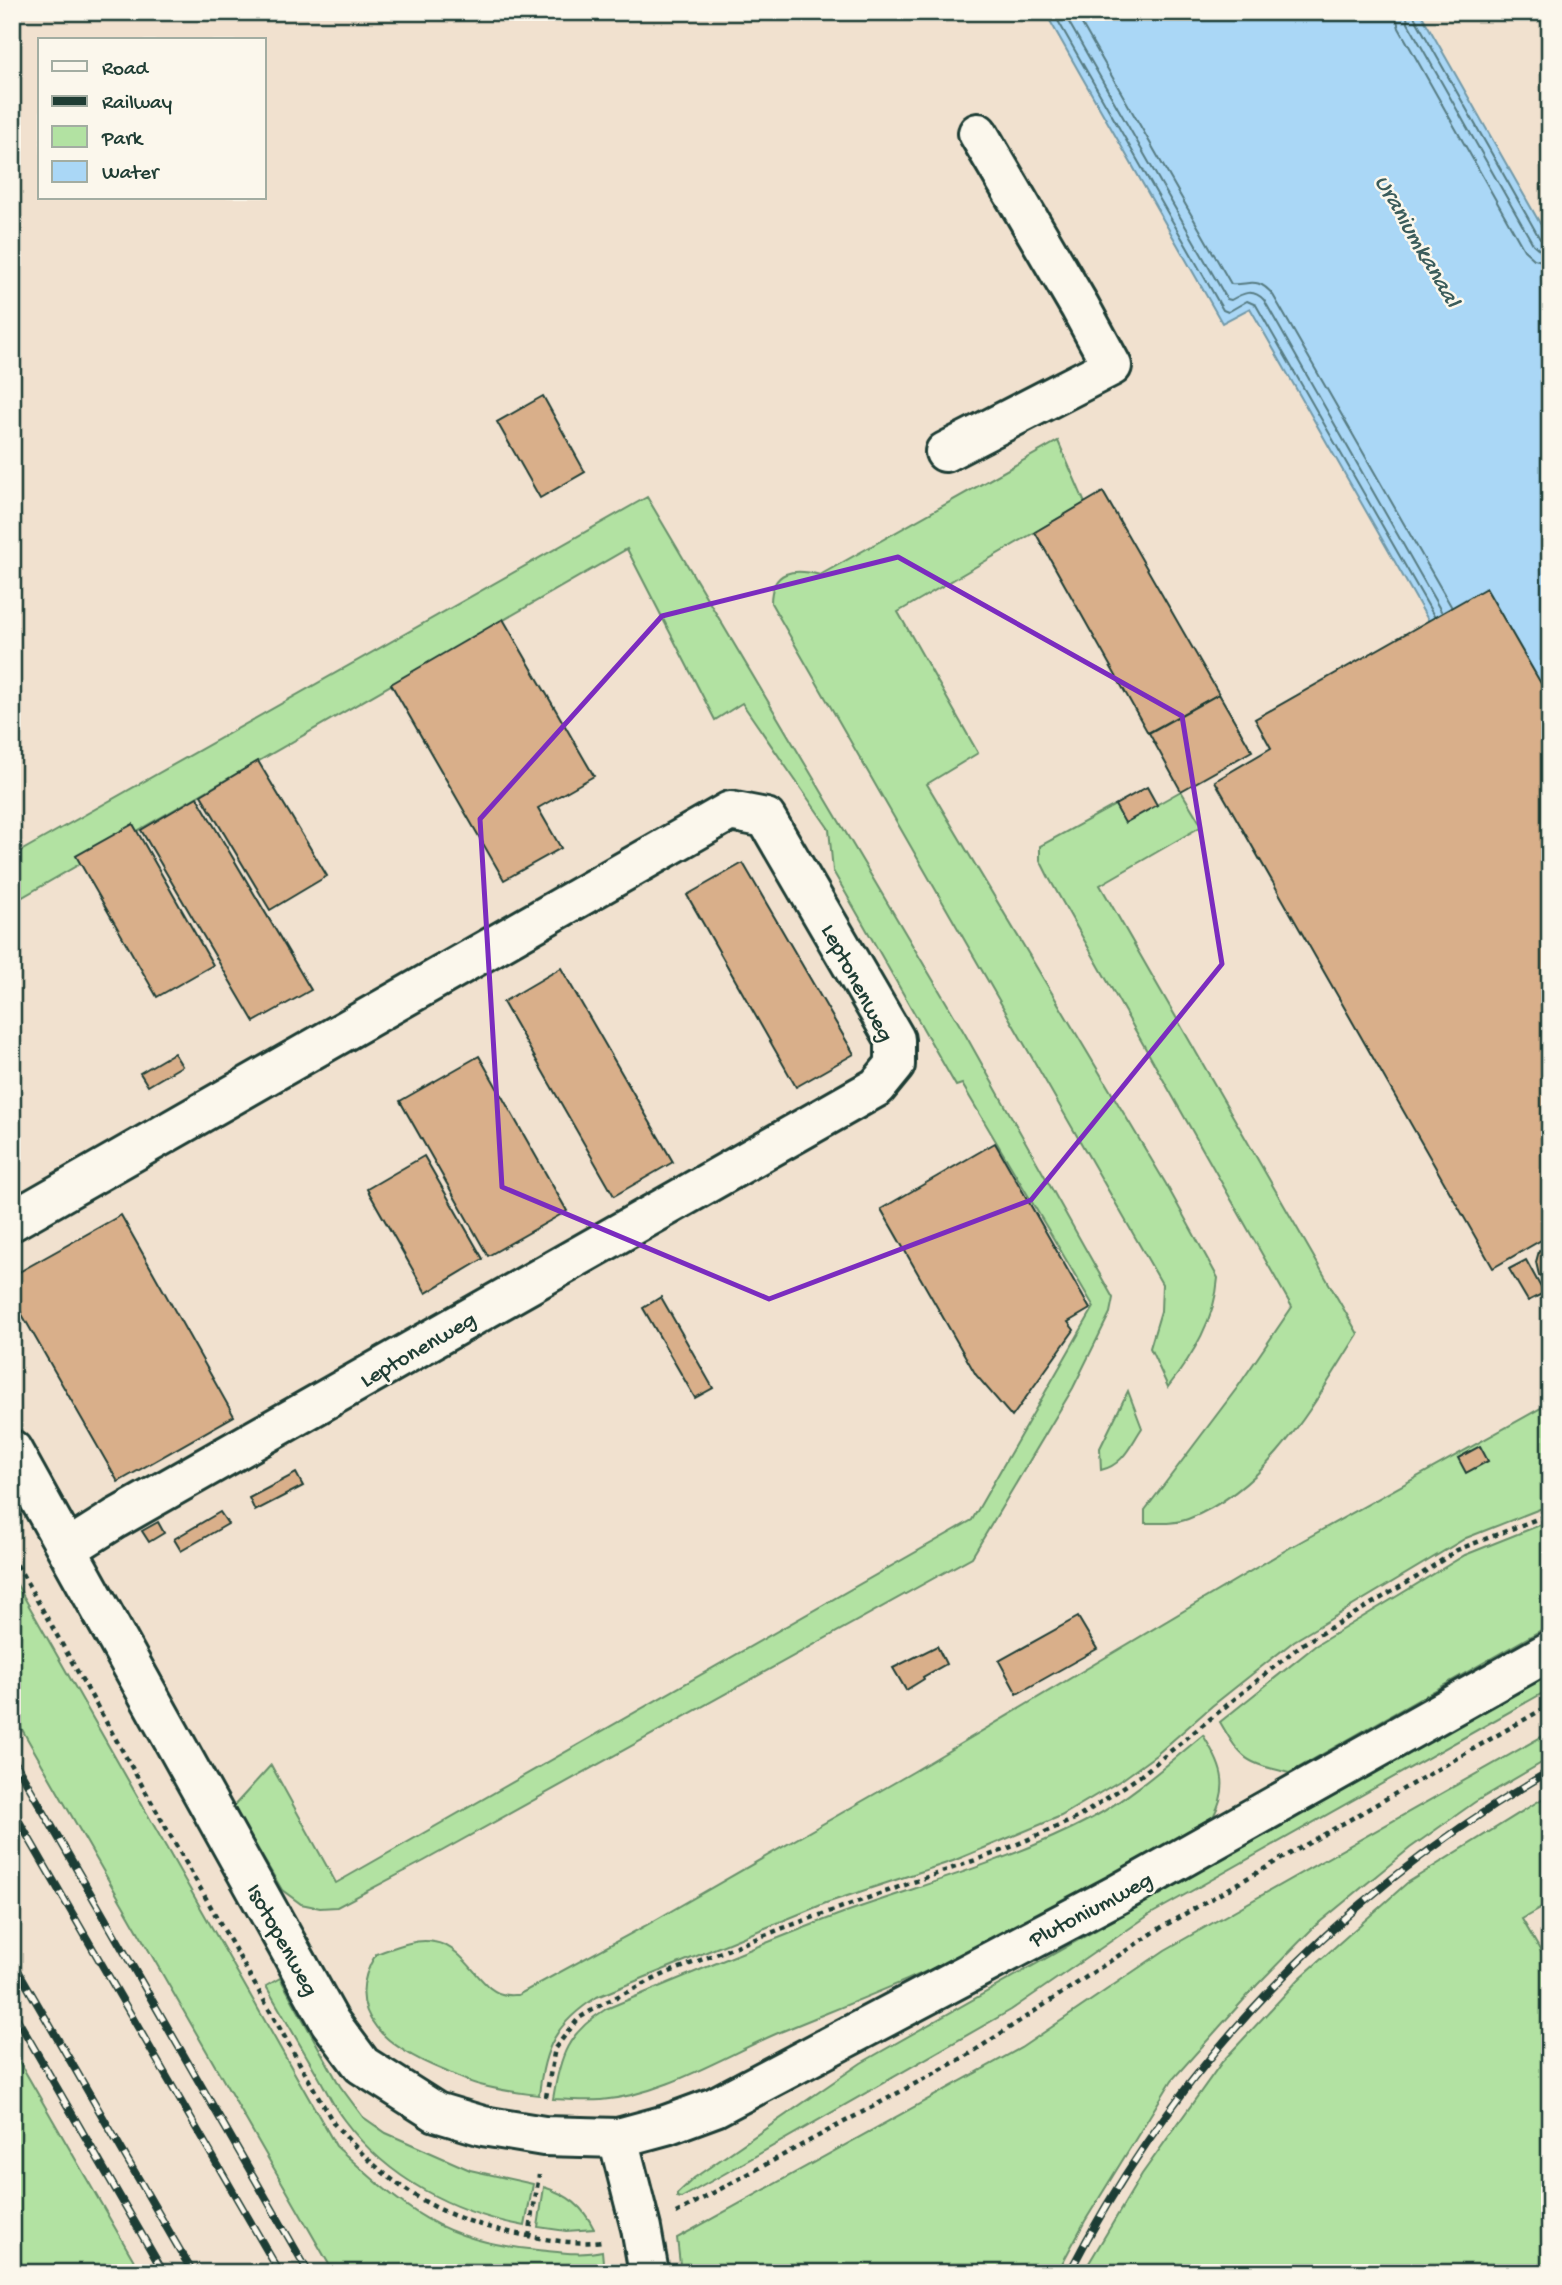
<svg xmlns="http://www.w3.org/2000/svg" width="1562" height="2285" font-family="'Gochi Hand',sans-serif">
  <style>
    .built { fill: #f1e1cf; fill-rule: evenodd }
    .green { fill: #b2e2a2; stroke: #68906b; stroke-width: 2 }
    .water { fill: #aad7f6; stroke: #7299a8; stroke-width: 2 }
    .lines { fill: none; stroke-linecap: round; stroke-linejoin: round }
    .shore { stroke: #577b82; stroke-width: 2 }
    .building { fill: #d9af8a; stroke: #1f3d34; stroke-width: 2 }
    .minor-casing { stroke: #1f3d34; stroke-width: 44 }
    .path { stroke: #1f3d34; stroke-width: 4.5; stroke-dasharray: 5 5; stroke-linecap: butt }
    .minor { stroke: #fbf7ec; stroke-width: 38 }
    .rail-casing { stroke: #1f3d34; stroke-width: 8 }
    .rail { stroke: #fbf7ec; stroke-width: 5; stroke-dasharray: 16; stroke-linecap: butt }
    .marked { fill: none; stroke: #7b2cbf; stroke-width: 5; stroke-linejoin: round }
    .labels { text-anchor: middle; stroke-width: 5; stroke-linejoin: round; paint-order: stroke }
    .street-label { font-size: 23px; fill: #1f3d34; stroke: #fbf7ec }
    .water-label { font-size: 24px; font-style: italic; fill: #3b5c5b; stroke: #fbf7ec }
  </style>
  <rect width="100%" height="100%" fill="#fbf7ec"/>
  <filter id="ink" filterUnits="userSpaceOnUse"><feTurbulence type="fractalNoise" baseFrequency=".0143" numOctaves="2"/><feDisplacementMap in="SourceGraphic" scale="14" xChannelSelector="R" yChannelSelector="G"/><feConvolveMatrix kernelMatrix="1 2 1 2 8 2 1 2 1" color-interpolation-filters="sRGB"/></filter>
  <g filter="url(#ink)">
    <g class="built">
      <path d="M12,12H1045L1222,322L1250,307L1544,823L1550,899V2273H12ZM40,40H264V198H40Z"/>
      <polygon points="1415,12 1550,12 1550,242"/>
    </g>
    <g class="green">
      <path d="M1058,441L1085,503L898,612L978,753L927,784L1166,1184L1218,1278C1215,1319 1193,1355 1168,1387L1150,1348L1161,1311L1162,1284L771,603C771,570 794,568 820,575Z"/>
      <polygon points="647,497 965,1034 1113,1298 1110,1313 1073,1388 972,1557 424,1861 337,1907 320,1908 301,1904 282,1890 233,1807 271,1765 336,1883 972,1520 1094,1307 962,1084 956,1086 833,871 829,829 742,703 715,720 627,549 12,903 12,856"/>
      <path d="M1181,791L1202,826L1100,885L1358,1334C1314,1403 1270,1487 1188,1519C1175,1524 1159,1523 1145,1523V1510L1237,1388L1292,1307L1049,878L1040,860V846L1115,805L1126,822Z"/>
      <path d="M1128,1391L1142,1428C1130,1446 1123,1465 1101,1470L1100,1448Z"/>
      <path d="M1550,1403V1505L1466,1538L1294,1641L1212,1706L1156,1755L1123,1779L1061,1816L953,1861L826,1903L597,1997C556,2023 544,2047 539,2095C519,2093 499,2090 480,2085C468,2082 456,2076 445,2071C393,2050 338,2016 376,1954C393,1948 415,1938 434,1942C466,1947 478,1988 502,1994C507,1996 513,1995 518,1995L645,1926L913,1772L1291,1547Z"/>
      <path d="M1550,1521V1625L1289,1773C1245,1762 1243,1762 1220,1722L1315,1646L1465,1555Z"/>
      <path d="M12,1576L336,2146C406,2210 440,2241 538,2250C559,2252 581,2256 602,2251L604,2273H334L12,1712Z"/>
      <polygon points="1550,1673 1550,1689 1149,1915 1011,2010 717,2178 681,2198 677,2197 677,2194 694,2178 861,2063"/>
      <polygon points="1550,1732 1550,1758 1475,1802 1410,1848 1315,1926 1257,1985 1172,2080 1085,2221 1057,2273 681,2273 677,2238 1021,2048 1165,1950"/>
      <path d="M1203,1735C1221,1765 1231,1784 1213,1817C1138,1859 1064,1905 987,1943C919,1977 848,2004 778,2033C722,2057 663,2095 601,2100C585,2101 569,2100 553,2099C560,2056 567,2033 606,2009C685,1976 763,1943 843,1913C927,1883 1013,1860 1092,1818C1132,1796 1168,1764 1203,1735Z"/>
      <polygon points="1550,1794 1550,1903 1522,1919 1550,1967 1550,2273 1083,2273 1142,2174 1222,2062 1300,1978 1407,1883"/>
      <path d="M280,1978L340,2086L363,2117L386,2133L470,2170L533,2184L525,2226C454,2213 388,2179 344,2120C333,2106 326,2089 317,2074C300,2045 283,2015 266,1986Z"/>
      <polygon points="12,2049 141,2273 27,2273 12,2248"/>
      <path d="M544,2187C568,2195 583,2206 594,2229L566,2231L538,2227Z"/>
    </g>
    <polygon class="water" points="1045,12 1420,12 1550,241 1550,899 1544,823 1250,308 1222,323"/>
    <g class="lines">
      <g class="shore">
        <polyline points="1053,12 1223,310 1228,312 1247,301 1256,305 1434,616"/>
        <path d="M1063,12L1227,299L1231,300C1243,293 1253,288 1264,300L1441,611"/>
        <path d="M1075,12L1231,284C1248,286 1257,275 1273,295L1451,606"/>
        <polyline points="1395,12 1399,28 1524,250 1534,259 1550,263"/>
        <polyline points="1406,12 1408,23 1533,244 1541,251 1550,252"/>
        <polyline points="1414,12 1415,18 1540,239 1550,243"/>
      </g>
    </g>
    <g class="building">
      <polygon points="543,396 585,472 540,498 497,422"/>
      <polygon points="1103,492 1219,694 1148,733 1035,532"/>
      <polygon points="1486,588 1550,699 1550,1235 1493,1268 1215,781 1271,748 1255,719"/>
      <polygon points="503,619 594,776 538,808 561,848 504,880 391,684"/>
      <polygon points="1219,694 1252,751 1181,791 1149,733"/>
      <polygon points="258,761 327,876 270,910 201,795"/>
      <polygon points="1147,787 1157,805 1125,823 1115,805"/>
      <polygon points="197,797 311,990 254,1022 141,830"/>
      <polygon points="133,824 213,965 157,997 76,856"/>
      <polygon points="743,863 854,1054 796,1087 687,895"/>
      <polygon points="561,968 673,1162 614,1196 503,1002"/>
      <polygon points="174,1053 182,1066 148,1086 140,1073"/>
      <polygon points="479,1056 567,1211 488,1256 400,1101"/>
      <polygon points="995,1143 1090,1309 1068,1322 1074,1330 1012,1417 976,1375 881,1209"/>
      <polygon points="424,1156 483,1259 426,1293 367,1189"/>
      <polygon points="121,1215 234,1416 118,1482 12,1297 12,1276"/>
      <polygon points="1549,1243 1550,1243 1550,1284 1539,1275 1536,1262 1539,1251"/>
      <polygon points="1526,1260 1544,1293 1528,1301 1509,1269"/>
      <polygon points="661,1297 713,1388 695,1398 643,1308"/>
      <polygon points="1480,1446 1488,1461 1466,1473 1458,1458"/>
      <polygon points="296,1473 303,1486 255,1511 249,1498"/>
      <polygon points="220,1512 228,1524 181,1551 174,1539"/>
      <polygon points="158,1522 164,1533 149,1542 142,1531"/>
      <polygon points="1078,1617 1097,1649 1017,1694 999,1661"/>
      <polygon points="937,1646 946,1664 923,1677 924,1679 906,1690 893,1668"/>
    </g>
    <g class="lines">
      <g class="minor-casing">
        <g id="minor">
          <polyline points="945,452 1112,366 1080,307 978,133"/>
          <polyline points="12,1221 730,811 766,818 895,1039 895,1065 877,1087 115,1519 69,1548"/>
          <polyline points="12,1450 330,2022 362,2065 436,2112 483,2126 544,2136 618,2138 666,2125 715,2107 1118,1894 1550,1651"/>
          <polyline points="618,2138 641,2228 649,2273"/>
        </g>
      </g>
      <g class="path">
        <path d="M12,1556L334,2124C393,2189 436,2218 523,2235C549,2240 576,2245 602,2241"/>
        <polyline points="546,2097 555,2048 579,2018 606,2002 667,1973 786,1927 1004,1850 1077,1818 1140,1776 1301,1645 1417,1577 1457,1550 1550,1514"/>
        <polyline points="676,2213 968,2055 1162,1927 1550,1705"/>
        <polyline points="529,2237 539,2175"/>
      </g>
      <use href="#minor" class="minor"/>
      <g class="rail-casing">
        <g id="rail">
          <polyline points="12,1757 309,2273"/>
          <polyline points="12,1809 280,2273"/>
          <polyline points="12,1960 193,2273"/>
          <polyline points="12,2010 164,2273"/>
          <path d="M1069,2273C1180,2059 1342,1892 1550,1771"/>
        </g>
      </g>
      <use href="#rail" class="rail"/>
    </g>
  </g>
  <path class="marked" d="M898,557L1182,716L1222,964L1031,1200L769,1299L502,1187L480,819L662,616Z"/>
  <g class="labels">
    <g class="street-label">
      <text transform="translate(859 982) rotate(62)" y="8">Leptonenweg</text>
      <text transform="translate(417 1348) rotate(-30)" y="8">Leptonenweg</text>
      <text transform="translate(1090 1908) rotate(-28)" y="8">Plutoniumweg</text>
      <text transform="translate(284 1939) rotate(61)" y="8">Isotopenweg</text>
    </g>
    <g class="water-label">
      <text transform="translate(1419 240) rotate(60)" y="8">Uraniumkanaal</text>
    </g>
  </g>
  <rect width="1562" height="2285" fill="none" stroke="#fbf7ec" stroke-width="42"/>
  <rect x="21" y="21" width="1520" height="2243" fill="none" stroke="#1f3d34" stroke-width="2.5" filter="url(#ink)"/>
  <rect x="38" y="38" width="228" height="161" fill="#fbf7ec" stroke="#a3ada2" stroke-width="2"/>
  <rect x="52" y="61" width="35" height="10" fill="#fbf7ec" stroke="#a3ada2" stroke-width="2"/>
  <text x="102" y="74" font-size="21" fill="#1f3d34">Road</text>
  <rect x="52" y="96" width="35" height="10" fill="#1f3d34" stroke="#a3ada2" stroke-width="2"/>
  <text x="102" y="108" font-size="21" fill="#1f3d34">Railway</text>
  <rect x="52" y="126" width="35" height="21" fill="#b2e2a2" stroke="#a3ada2" stroke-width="2"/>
  <text x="102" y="144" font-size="21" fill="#1f3d34">Park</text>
  <rect x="52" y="161" width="35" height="21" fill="#aad7f6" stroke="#a3ada2" stroke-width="2"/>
  <text x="102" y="178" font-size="21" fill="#1f3d34">Water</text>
</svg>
